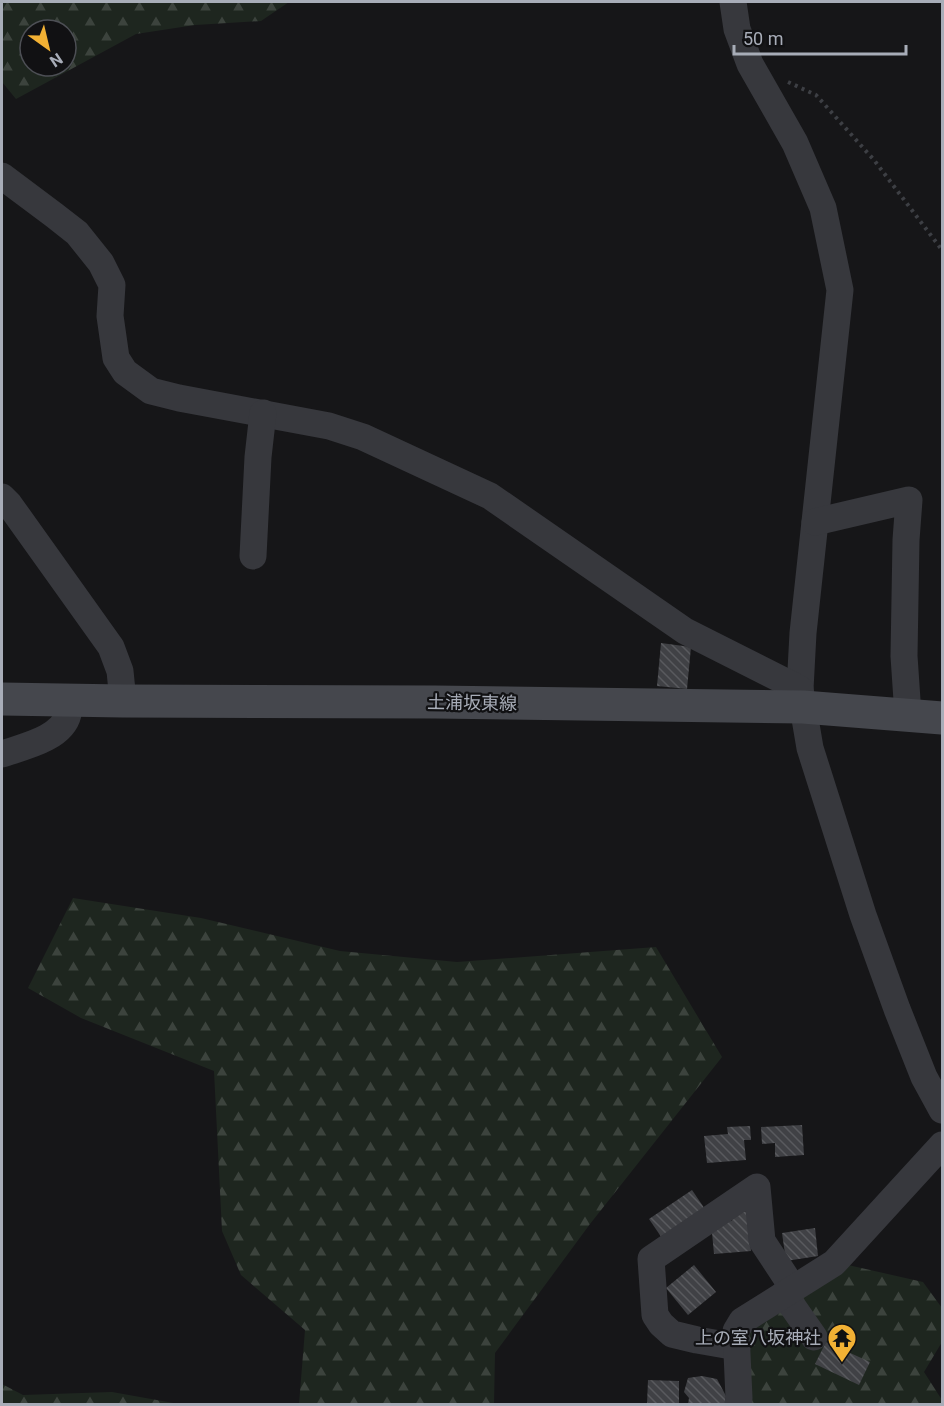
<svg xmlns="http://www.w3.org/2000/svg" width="944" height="1406" font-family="Roboto,'Noto Sans JP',sans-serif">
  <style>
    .forest { fill: url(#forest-firs); fill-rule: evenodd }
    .building { fill: url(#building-back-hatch) }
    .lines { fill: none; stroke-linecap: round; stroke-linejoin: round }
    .path { stroke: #3d3f44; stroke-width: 4; stroke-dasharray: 3 4.5; stroke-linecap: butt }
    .street { stroke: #37383d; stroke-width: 27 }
    .secondary { stroke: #45474d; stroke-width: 33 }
    .labels { text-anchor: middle; stroke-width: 4.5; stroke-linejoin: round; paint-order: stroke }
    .street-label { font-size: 18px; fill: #a8adb8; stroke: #111113 }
    .poi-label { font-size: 18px; fill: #a8adb8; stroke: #111113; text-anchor: end }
  </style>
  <defs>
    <pattern id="forest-firs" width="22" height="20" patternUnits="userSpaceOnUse" patternTransform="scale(1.5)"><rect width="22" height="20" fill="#1e261f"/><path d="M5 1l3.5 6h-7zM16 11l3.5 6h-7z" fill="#3c433d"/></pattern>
    <pattern id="building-back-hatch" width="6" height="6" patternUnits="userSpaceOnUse" patternTransform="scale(1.5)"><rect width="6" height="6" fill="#404145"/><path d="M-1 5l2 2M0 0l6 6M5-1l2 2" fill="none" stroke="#595a5e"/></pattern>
  </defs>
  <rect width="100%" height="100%" fill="#161618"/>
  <g class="forest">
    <path d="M2,2H289L261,21L195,25L136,34L16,99L2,82ZM30,30H66V66H30Z"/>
    <polygon points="73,898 201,918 340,951 457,962 656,947 722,1057 590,1224 495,1353 494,1404 299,1404 305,1330 241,1275 222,1231 214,1071 81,1018 28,988"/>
    <polygon points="848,1265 923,1282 942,1308 942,1342 924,1372 942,1400 942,1404 748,1404 749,1331"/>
    <polygon points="2,1384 23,1395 112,1392 179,1404 2,1404"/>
  </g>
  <g class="building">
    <polygon points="661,643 691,647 687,689 657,686"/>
    <polygon points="802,1125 804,1155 775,1157 775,1143 762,1144 761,1127"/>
    <polygon points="750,1126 751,1140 744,1140 746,1160 707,1163 704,1136 728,1134 727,1127"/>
    <polygon points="692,1190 707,1212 664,1241 649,1219"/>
    <polygon points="748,1211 751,1251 714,1254 711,1222 732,1221 731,1213"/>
    <polygon points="815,1228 818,1256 786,1261 782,1233"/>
    <polygon points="694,1265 716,1292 688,1315 666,1288"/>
    <polygon points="826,1342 870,1362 859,1385 815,1364"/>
    <polygon points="702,1376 717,1379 726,1396 725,1404 688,1404 689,1398 684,1392 688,1378"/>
    <polygon points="648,1380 679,1381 679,1404 647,1404"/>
  </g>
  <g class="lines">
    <polyline class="path" points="788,82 816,95 874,160 942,250"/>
    <g class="street">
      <polyline points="733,2 737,29 750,64 795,143 823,208 840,290 803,633 800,689 810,748 863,915 897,1009 924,1077 942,1110"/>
      <polyline points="2,176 54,215 77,233 101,263 112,285 110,316 116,358 125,372 151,391 179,398 329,426 363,437 490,496 685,631 800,689"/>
      <polyline points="2,497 9,504 111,647 120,671 123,701"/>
      <polyline points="815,522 909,500 906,540 904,656 908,715"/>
      <polyline points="253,556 258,457 263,413"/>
      <path d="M2,754C22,747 62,739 68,714C69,710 69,704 69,700"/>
      <polyline points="784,1294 814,1337"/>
      <polyline points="737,1347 697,1340 672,1334 661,1324 655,1315 651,1259 757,1187 762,1241 793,1288"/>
      <polyline points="738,1404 739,1398 736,1331 742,1321 834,1263 942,1145"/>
    </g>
    <polyline class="secondary" points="2,699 123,701 435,702 803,707 942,718"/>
  </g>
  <defs>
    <g id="temple-pin" transform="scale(1.5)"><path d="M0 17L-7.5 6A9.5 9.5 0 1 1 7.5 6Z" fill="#f2b134" stroke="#111113"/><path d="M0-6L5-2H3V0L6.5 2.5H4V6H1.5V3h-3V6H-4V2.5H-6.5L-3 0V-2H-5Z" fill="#111"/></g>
  </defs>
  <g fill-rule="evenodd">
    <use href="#temple-pin" x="842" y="1338"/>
  </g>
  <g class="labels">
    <g class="street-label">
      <text transform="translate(472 703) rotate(1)" y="6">土浦坂東線</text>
    </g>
    <g class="poi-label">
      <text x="821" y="1344">上の室八坂神社</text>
    </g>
  </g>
  <rect width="944" height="1406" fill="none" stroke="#a8adb8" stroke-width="6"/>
  <g transform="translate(48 48) rotate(146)"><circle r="28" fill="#111113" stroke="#4d4f55" stroke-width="1.5"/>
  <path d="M0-4.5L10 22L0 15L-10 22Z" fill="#f2b134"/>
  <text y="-9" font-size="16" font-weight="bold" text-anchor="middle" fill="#a8adb8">N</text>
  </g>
  <path d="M734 45v9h172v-9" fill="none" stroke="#a8adb8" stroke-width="3"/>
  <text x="743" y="45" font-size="18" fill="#a8adb8" stroke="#111113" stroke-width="4.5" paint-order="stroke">50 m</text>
</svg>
